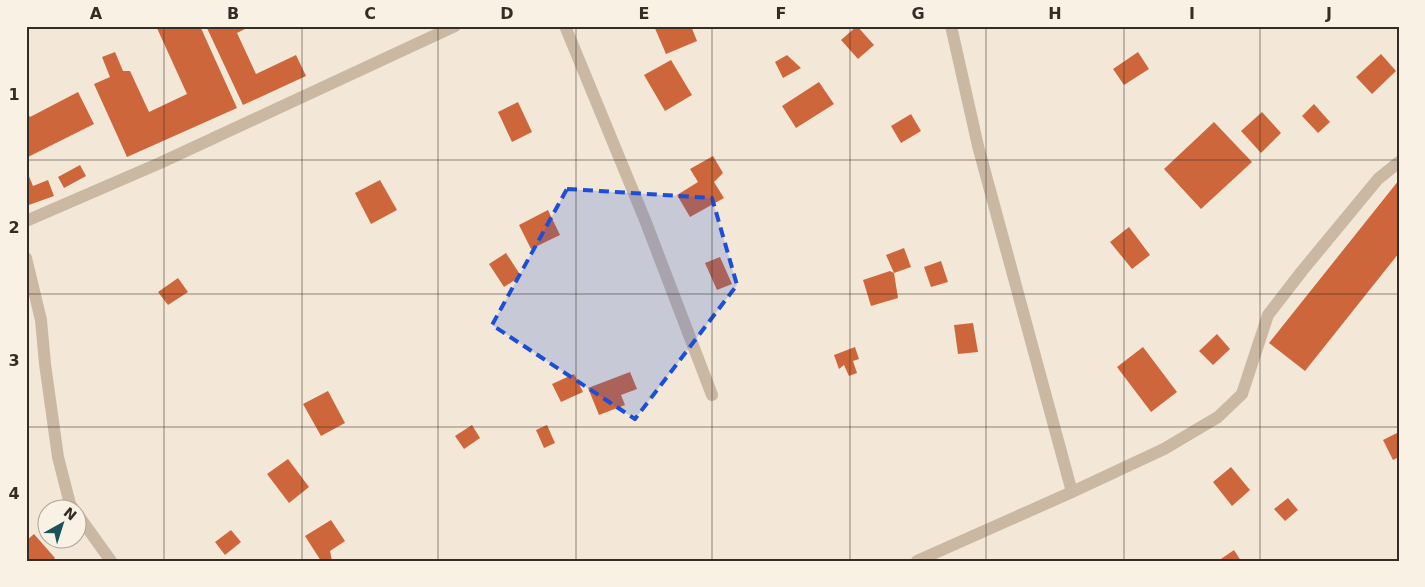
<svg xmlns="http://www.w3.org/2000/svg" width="1425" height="587" font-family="'DejaVu Sans',sans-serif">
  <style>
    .building { fill: #cd673b }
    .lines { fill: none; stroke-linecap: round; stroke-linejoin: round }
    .street { stroke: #cbb8a3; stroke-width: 12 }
    .marked { fill: #1d4ed8; fill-opacity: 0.2; stroke: #1d4ed8; stroke-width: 4; stroke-dasharray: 10 6; stroke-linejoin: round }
    .grid { fill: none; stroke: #362c26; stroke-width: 1; stroke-opacity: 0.55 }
    .neatline { fill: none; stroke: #362c26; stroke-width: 2 }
    .grid-label { font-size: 16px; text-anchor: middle; font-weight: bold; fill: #362c26 }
  </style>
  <rect width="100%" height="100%" fill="#f3e8d8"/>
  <g class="building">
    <polygon points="156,26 200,26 237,108 127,157 94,84 110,77 102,57 115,52 123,71 130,71 149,112 187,94"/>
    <polygon points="206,26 251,26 237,33 256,74 296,55 306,76 243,105"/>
    <polygon points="654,26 691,26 697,41 666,54"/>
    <polygon points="857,26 874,45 858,59 841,40"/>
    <polygon points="1138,52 1149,69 1124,85 1113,69"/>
    <polygon points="1381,54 1396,71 1372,94 1356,77"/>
    <polygon points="787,55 801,68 783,78 775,62"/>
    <polygon points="671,60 692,95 665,111 644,75"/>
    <polygon points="819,82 834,104 796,128 782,106"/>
    <polygon points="78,92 94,124 26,158 26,110 30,117"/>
    <polygon points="518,102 532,132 512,142 498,112"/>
    <polygon points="1314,104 1330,122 1318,133 1302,116"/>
    <polygon points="1262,112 1281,133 1261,153 1241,131"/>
    <polygon points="911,114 921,131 901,143 891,126"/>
    <polygon points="1214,122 1252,162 1201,209 1164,169"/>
    <polygon points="713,156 723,173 714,182 724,198 690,217 677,195 698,182 690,169"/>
    <polygon points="80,165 86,176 64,188 58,177"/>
    <polygon points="26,169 33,186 48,180 54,196 26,206"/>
    <polygon points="380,180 397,210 371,224 355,193"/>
    <polygon points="1399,180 1399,253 1305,371 1269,343"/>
    <polygon points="548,210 560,235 531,249 519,225"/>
    <polygon points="1129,227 1150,255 1132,269 1110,242"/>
    <polygon points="904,248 911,267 894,273 886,255"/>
    <polygon points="506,253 521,276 504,287 489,264"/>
    <polygon points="720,257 732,284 717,290 705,263"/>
    <polygon points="941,261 948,282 931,287 924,267"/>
    <polygon points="890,271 894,273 898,298 871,306 863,280"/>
    <polygon points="178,278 188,292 168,305 158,292"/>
    <polygon points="973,323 978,352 958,354 954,325"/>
    <polygon points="1217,334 1230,349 1213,365 1199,351"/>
    <polygon points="855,347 859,359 853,361 857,373 849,376 844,365 839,369 834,355"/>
    <polygon points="1143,347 1177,392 1151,412 1117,367"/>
    <polygon points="630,372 637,389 621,395 625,405 599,415 588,388"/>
    <polygon points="574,374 583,392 561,402 552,384"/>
    <polygon points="328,391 345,423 321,436 303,404"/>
    <polygon points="472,425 480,438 464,449 455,436"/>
    <polygon points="547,425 555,443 544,448 536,430"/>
    <polygon points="1399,432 1399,457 1393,460 1383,440"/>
    <polygon points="288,459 309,487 289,503 267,474"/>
    <polygon points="1231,467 1250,490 1232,506 1213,482"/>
    <polygon points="1288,498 1298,510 1285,521 1274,509"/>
    <polygon points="331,520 345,541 330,551 332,561 321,561 305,536"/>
    <polygon points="231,530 241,542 225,555 215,542"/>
    <polygon points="34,534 55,558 52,561 26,561 26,541"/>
    <polygon points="1234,550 1241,561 1218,561"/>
  </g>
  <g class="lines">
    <g class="street">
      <polyline points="565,26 645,220 712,395"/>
      <polyline points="951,26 978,146 1072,492"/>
      <polyline points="26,221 160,163 455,26"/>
      <polyline points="26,258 41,320 45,364 58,457 70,504 74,510"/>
      <polyline points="78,515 111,561"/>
      <polyline points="917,561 1072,492 1164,449 1218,417 1242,394 1268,315 1302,271 1378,179 1399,162"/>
    </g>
  </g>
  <path class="marked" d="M567,189L712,198L737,285L635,419L492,325Z"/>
  <path class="grid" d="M164,26V561M302,26V561M438,26V561M576,26V561M712,26V561M850,26V561M986,26V561M1124,26V561M1260,26V561M26,160H1399M26,294H1399M26,427H1399"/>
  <rect width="1425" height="587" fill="none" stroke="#faf1e5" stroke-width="55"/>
  <g transform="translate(62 524) rotate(39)"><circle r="24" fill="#faf1e5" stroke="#aca299"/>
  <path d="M0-4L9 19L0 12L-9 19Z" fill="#19525a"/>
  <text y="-8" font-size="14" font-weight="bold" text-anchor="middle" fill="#362c26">N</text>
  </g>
  <rect x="28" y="28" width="1370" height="532" class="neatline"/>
  <g class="grid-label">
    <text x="96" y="19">A</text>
    <text x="233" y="19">B</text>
    <text x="370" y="19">C</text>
    <text x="507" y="19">D</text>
    <text x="644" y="19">E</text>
    <text x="781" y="19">F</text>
    <text x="918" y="19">G</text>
    <text x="1055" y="19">H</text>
    <text x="1192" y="19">I</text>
    <text x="1329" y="19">J</text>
    <text x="14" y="100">1</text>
    <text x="14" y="233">2</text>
    <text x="14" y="366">3</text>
    <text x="14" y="499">4</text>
  </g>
</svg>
